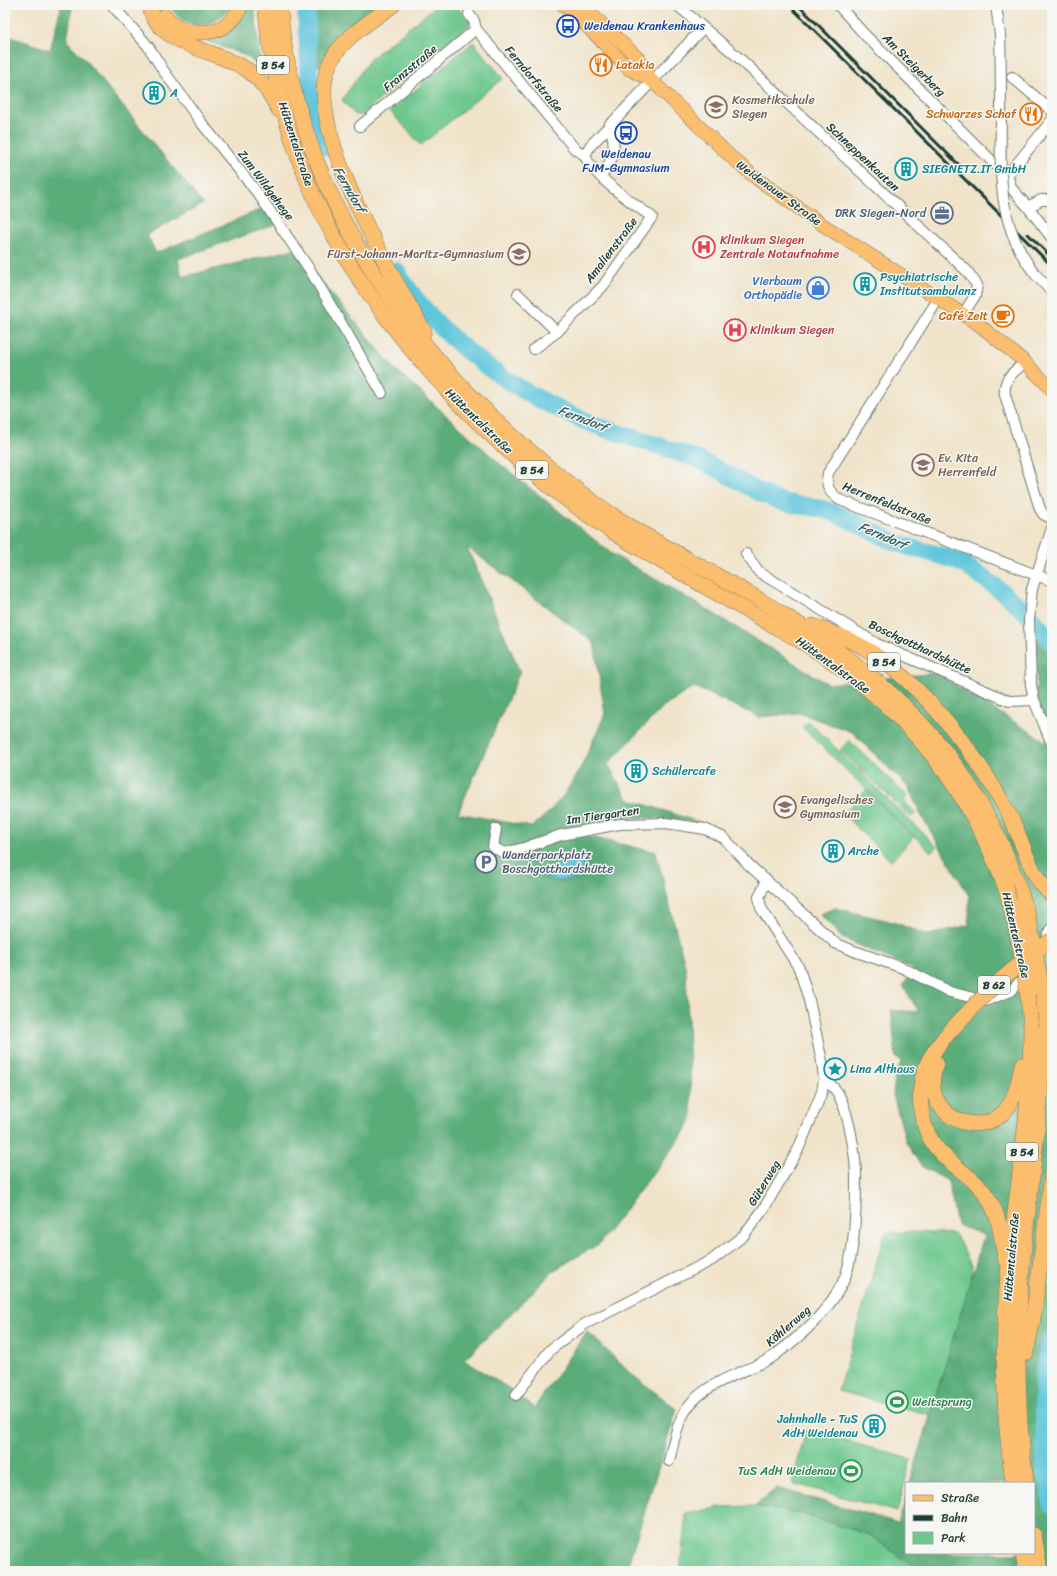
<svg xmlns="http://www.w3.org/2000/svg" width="1057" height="1576" font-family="Sriracha,sans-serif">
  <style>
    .green { fill: #6ec88e; stroke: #468261 }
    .forest { fill: #5aac79; stroke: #3c7456; fill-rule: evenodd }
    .water { fill: #5fc6db; stroke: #3f8288 }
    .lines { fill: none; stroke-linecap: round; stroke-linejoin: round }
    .river { stroke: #5fc6db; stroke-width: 18 }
    .minor-casing { stroke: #687768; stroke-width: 12 }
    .major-casing { stroke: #687768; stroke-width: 14 }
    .highway-casing { stroke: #687768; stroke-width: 16 }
    .minor { stroke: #fff; stroke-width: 10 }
    .major { stroke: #fbbd6e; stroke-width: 13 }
    .highway { stroke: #fbbd6e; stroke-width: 15 }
    .rail { stroke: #1f3d34; stroke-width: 3 }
    .minor-bridge-casing { stroke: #687768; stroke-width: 12; stroke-linecap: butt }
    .highway-bridge-casing { stroke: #687768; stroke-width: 16; stroke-linecap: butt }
    .minor-bridge { stroke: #fff; stroke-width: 10 }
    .highway-bridge { stroke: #fbbd6e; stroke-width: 15 }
    .labels { text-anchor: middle; stroke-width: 3; stroke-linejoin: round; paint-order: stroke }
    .shield { fill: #f6f6f2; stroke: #60746d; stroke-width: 1 }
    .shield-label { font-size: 11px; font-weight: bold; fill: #1f3d34 }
    .transit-label { font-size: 12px; fill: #164399; stroke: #f6f6f2; text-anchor: start }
    .food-label { font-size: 12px; fill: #c56008; stroke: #f6f6f2; text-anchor: end }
    .street-label { font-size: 12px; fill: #1f3d34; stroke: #f6f6f2 }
    .culture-label { font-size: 12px; fill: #0d838f; stroke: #f6f6f2; text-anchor: start }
    .education-label { font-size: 12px; fill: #785e54; stroke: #f6f6f2; text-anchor: start }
    .service-label { font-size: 12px; fill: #4e5e75; stroke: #f6f6f2; text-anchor: end }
    .health-label { font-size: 12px; fill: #be3a42; stroke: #f6f6f2; text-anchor: start }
    .shop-label { font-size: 12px; fill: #366cbe; stroke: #f6f6f2; text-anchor: end }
    .leisure-label { font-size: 12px; fill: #27864d; stroke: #f6f6f2; text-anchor: start }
    .water-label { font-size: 13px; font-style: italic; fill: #2f5f5e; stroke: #f6f6f2 }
  </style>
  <rect width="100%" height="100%" fill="#f6f6f2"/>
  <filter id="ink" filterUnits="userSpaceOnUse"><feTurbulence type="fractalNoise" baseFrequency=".025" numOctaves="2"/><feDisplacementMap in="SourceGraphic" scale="8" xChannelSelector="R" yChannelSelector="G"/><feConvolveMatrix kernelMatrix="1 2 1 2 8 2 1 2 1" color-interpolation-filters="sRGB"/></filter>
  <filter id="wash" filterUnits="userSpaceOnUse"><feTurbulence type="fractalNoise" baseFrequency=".012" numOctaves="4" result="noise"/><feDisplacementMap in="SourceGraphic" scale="16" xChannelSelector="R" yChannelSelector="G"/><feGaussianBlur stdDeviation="0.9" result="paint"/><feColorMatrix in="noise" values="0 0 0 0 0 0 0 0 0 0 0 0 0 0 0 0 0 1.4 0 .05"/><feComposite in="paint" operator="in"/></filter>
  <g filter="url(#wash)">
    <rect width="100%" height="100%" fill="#f0e3c9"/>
    <g class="green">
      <polygon points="437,5 455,5 471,23 361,115 355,115 342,100 370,59"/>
      <polygon points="473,42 503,78 421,145 390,111"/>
      <polygon points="808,721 937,847 931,852 802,727"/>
      <polygon points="849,740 908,797 904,801 916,813 911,817 840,750"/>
      <polygon points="866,790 914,837 891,861 843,814"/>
      <polygon points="909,1232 955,1234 971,1265 972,1276 931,1415 838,1391 885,1233"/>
      <polygon points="806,1430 911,1459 897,1512 792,1483"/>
      <polygon points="755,1506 806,1515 870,1535 920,1571 680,1571 686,1514 720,1507"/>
    </g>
    <g class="forest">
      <path d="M169,5H232C230,9 227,11 224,14C205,32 181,27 169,5Z"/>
      <polygon points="247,5 254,5 262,69 246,56 207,41 207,37"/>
      <path d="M310,5H380C346,30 329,40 312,80Z"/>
      <path d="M61,7H72L67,41L81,55L203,204L147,235L156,253L269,206L280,223L178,259L182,277L294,249L395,369L498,462L612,554L698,604L828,684L936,673L1048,743L1036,693L1038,633L1052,632V1571H920L870,1535L806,1515L755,1506L777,1488L898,1523L906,1498V1553H1034V1483H910L984,1235L957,1225L948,1181L921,1166L906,1142L893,1095L895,1076L902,1060L896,1058L891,1010L919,1012L903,986L913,969L842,938L820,914L835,908L893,922L928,935L969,925V896L921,815L908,787L852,732L799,713L759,717L694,687L664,706L608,764L628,799L705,824L671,819L618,817L564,831L656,852L686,970L692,1118L681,1137L599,1244L556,1269L464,1360L510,1389L534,1408L587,1331L630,1373L677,1409L626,1571H5V35L50,50ZM467,547L594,643L605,714L582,765L564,795L547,814L532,827L458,813L520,672Z"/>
    </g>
    <polygon class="water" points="581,852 586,877 559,881 544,876 542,871 544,869 563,863"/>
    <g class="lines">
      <g class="river">
        <polyline points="306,5 310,91 328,147"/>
        <path d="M396,271C443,346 524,399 606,429C637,440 670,448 701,461C727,472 750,490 777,500C791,506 808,505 822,509C843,514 872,532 893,541C915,551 941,553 963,564C969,567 976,573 982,577C1008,595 1033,616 1052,643"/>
        <polyline points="1052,1340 1043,1375 1046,1472 1052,1504"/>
      </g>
    </g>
  </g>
  <g filter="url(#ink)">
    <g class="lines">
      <g class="minor-casing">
        <g id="minor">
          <polyline points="112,5 148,46 163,70 200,121 259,195 310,270 382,393"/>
          <polyline points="677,5 739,58 967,271 977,285 975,296 963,314"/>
          <polyline points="838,5 865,35 1007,176 1012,189 1028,207 1052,238"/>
          <polyline points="996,5 1000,35"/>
          <polyline points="469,14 474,21 476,29 575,149 585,155"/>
          <polyline points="1012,77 1052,111"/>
          <polyline points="360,126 476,29"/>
          <path d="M601,176C616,157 616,147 610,124"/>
          <polyline points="1007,176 1052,120"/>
          <polyline points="1028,207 1041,200 1052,200"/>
          <polyline points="1036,275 1052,292"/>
          <path d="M518,294L557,332L603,286L652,217C634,204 591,175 585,155L590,146L703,28"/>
          <path d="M939,298L828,473C825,487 830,493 840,500L1052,581"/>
          <polyline points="534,349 557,332"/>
          <path d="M1025,362C1013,373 1003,378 1005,395L1040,509L1043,514L1052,519"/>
          <polyline points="1052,528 1032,589 1029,620 1031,685 1034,700 1052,744"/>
          <polyline points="746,554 759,572 877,644 1009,701 1034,700"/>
          <polyline points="496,829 493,847 504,853 524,848 561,835 620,824 666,823 705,829 724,838 749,865 835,943 854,951 903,968 950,992 985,1001 1011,991 1027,974"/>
          <polyline points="1044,944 1052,928"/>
          <polyline points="516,1395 550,1350 585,1324 712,1260 743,1236 763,1210 798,1150 822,1092 824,1078 822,1062 809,1000 799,968 761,908 759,897 767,880"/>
          <path d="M669,1461C674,1440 678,1415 694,1400C714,1380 744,1372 768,1360C775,1356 781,1350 788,1345C811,1327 830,1308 843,1282C855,1256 856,1212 856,1183C857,1160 849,1111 837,1092C834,1087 828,1083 824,1078"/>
        </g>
      </g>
      <g class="major-casing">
        <g id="major">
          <polyline points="563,5 579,18 629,69 651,80"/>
          <polyline points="582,5 639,59 651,80 731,157 757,179 823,225 978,324 1025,362 1052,390"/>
        </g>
      </g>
      <g class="highway-casing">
        <g id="highway">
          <path d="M149,5C151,10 152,16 155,20C173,47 219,52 246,69C261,79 271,95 279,110"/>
          <path d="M265,5C271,66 285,128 309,185C365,318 490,451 610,530C657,560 706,587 755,615C779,629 804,642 827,658C914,718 967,788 1005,886"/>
          <path d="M279,5C296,180 393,332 524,446C553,472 583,496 615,517C672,553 733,582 789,618C905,690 981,770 1024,902"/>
          <path d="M393,5C370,22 341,38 329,65C302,125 393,277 424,331"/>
          <path d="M165,16C185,40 230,38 241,5"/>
          <path d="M813,626C833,633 853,640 871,652C929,691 979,757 1011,818C1024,843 1029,876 1052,895"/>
          <path d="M944,1038C937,1047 930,1056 926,1066C915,1096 920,1132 942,1154C957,1170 977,1179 988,1198C1000,1216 1002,1239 1005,1259"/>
          <path d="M936,1063C933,1073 931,1084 934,1093C942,1122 980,1134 1003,1113C1015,1101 1019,1081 1022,1065"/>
          <polyline points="1026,1353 1033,1319 1052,1174"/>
          <path d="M1013,1483C1003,1415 1002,1343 1008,1275C1016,1192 1031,1110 1031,1027"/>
          <path d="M1026,1483C1016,1409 1016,1331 1023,1256C1032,1167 1047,1082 1042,991"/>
          <polyline points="1034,1535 1040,1571"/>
          <polyline points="1023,1553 1026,1571"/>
        </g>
      </g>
      <use href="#minor" class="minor"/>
      <use href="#major" class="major"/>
      <use href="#highway" class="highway"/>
      <g class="rail">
        <polyline points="789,5 1052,266"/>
        <polyline points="798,5 960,166"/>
        <polyline points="1028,234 1052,258"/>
      </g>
      <g class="minor-bridge-casing">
        <path id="minor-bridge" d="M1000,35C1001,64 1001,92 1001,121C1000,177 998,228 1036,275"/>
      </g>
      <g class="highway-bridge-casing">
        <g id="highway-bridge">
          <path d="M1005,886C1019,933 1027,979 1031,1027"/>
          <polyline points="1024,902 1034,944 1042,991"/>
          <path d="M944,1038C976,1002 1011,967 1052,940"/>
        </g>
      </g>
      <use href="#minor-bridge" class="minor-bridge"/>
      <use href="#highway-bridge" class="highway-bridge"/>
    </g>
  </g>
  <defs>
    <g id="bus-ring" transform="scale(1.15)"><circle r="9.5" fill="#f6f6f2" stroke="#1a4fb4" stroke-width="1.5"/><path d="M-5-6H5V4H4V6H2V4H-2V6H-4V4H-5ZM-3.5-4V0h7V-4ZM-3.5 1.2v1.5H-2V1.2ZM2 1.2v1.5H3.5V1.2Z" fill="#1a4fb4"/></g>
    <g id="restaurant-ring" transform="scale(1.15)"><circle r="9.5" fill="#f6f6f2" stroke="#e8710a" stroke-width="1.5"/><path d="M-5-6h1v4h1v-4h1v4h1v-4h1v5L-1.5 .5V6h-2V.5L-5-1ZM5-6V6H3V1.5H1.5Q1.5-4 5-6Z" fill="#e8710a"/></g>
    <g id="building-ring" transform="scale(1.15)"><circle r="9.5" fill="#f6f6f2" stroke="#0f9aa8" stroke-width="1.5"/><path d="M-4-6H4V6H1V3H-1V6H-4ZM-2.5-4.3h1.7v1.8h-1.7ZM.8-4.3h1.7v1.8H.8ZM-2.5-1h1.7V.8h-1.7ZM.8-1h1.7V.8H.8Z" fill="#0f9aa8"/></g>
    <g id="school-ring" transform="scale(1.15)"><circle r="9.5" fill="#f6f6f2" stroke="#8d6e63" stroke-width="1.5"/><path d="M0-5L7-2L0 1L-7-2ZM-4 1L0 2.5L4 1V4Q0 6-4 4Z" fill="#8d6e63"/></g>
    <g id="office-ring" transform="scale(1.15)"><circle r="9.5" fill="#f6f6f2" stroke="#5c6f8a" stroke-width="1.5"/><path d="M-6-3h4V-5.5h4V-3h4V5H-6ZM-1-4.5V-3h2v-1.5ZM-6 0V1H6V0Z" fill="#5c6f8a"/></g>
    <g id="hospital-ring" transform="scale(1.15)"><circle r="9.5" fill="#f6f6f2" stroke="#e0444e" stroke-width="1.5"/><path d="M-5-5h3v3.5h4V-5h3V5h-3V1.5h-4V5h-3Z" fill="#e0444e"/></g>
    <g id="shop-ring" transform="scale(1.15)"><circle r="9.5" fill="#f6f6f2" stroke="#3f7fe0" stroke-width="1.5"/><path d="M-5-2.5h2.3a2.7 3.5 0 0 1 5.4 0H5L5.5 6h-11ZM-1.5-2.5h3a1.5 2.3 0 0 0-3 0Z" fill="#3f7fe0"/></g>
    <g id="cafe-ring" transform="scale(1.15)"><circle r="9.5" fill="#f6f6f2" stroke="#e8710a" stroke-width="1.5"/><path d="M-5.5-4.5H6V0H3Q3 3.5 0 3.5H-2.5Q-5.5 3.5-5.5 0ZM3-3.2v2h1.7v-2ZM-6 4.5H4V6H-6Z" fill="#e8710a"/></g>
    <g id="parking-ring" transform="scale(1.15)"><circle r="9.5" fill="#f6f6f2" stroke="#5c6f8a" stroke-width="1.5"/><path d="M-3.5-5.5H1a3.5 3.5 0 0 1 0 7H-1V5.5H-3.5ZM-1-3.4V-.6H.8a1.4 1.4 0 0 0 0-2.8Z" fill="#5c6f8a"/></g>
    <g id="sight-ring" transform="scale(1.15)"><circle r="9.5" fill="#f6f6f2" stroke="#0f9aa8" stroke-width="1.5"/><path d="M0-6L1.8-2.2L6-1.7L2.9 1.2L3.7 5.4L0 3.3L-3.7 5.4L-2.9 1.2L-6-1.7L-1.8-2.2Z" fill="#0f9aa8"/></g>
    <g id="stadium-ring" transform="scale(1.15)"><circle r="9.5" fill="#f6f6f2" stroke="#2e9e5b" stroke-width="1.5"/><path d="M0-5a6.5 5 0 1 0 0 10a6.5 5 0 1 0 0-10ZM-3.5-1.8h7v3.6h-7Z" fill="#2e9e5b"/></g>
  </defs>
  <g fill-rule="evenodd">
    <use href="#bus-ring" x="568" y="26"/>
    <use href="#restaurant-ring" x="601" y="65"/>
    <use href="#building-ring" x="154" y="93"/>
    <use href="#school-ring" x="716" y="107"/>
    <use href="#restaurant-ring" x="1031" y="114"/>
    <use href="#bus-ring" x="626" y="133"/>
    <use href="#building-ring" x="906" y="169"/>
    <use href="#office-ring" x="942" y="213"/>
    <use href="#hospital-ring" x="704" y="247"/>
    <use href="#school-ring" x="519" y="254"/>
    <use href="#building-ring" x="865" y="284"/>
    <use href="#shop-ring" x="818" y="288"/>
    <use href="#cafe-ring" x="1003" y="316"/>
    <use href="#hospital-ring" x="735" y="330"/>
    <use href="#school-ring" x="923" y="465"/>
    <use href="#building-ring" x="636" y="771"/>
    <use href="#school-ring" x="785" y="807"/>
    <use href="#building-ring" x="833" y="851"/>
    <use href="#parking-ring" x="486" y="862"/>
    <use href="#sight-ring" x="835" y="1069"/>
    <use href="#stadium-ring" x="897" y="1402"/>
    <use href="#building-ring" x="874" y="1426"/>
    <use href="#stadium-ring" x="851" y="1471"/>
  </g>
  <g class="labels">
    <g class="shield">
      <rect x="257" y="56" width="32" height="18" rx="3"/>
      <rect x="516" y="461" width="32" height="18" rx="3"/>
      <rect x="868" y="653" width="32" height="18" rx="3"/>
      <rect x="978" y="976" width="32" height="18" rx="3"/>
      <rect x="1006" y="1143" width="32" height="18" rx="3"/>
    </g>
    <g class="shield-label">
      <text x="273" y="69">B 54</text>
      <text x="532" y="474">B 54</text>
      <text x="884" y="666">B 54</text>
      <text x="994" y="989">B 62</text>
      <text x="1022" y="1156">B 54</text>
    </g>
    <g class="transit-label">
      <text x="584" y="30">Weidenau Krankenhaus</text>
      <text x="626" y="158" text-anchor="middle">Weidenau<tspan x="626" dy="14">FJM-Gymnasium</tspan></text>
    </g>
    <g class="food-label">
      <text x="616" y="69" text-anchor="start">Latakia</text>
      <text x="1016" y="118">Schwarzes Schaf</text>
      <text x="988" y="320">Café Zeit</text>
    </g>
    <g class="street-label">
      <text transform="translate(914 65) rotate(45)" y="4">Am Steigerberg</text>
      <text transform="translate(410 68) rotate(-40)" y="4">Franzstraße</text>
      <text transform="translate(534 79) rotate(50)" y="4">Ferndorfstraße</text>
      <text transform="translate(296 144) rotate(72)" y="4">Hüttentalstraße</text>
      <text transform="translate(863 157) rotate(43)" y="4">Schneppenkauten</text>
      <text transform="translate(266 185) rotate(53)" y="4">Zum Wildgehege</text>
      <text transform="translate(779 193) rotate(36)" y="4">Weidenauer Straße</text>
      <text transform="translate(611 250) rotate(-53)" y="4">Amalienstraße</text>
      <text transform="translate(479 421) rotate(44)" y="4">Hüttentalstraße</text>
      <text transform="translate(887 503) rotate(22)" y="4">Herrenfeldstraße</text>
      <text transform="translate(920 647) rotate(25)" y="4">Boschgotthardshütte</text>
      <text transform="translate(833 665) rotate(36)" y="4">Hüttentalstraße</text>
      <text transform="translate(603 815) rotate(-8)" y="4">Im Tiergarten</text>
      <text transform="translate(1016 935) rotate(77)" y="4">Hüttentalstraße</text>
      <text transform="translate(764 1183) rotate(-59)" y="4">Güterweg</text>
      <text transform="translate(1011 1257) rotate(-85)" y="4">Hüttentalstraße</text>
      <text transform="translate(788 1326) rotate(-41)" y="4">Köhlerweg</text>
    </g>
    <g class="culture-label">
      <text x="170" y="97">A</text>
      <text x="922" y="173">SIEGNETZ.IT GmbH</text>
      <text x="880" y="281">Psychiatrische<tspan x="880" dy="14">Institutsambulanz</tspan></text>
      <text x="652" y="775">Schülercafe</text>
      <text x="848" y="855">Arche</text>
      <text x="850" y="1073">Lina Althaus</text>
      <text x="858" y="1423" text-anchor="end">Jahnhalle - TuS<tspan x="858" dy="14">AdH Weidenau</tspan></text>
    </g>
    <g class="education-label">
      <text x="732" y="104">Kosmetikschule<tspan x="732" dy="14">Siegen</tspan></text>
      <text x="504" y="258" text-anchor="end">Fürst-Johann-Moritz-Gymnasium</text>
      <text x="938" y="462">Ev. Kita<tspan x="938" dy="14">Herrenfeld</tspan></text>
      <text x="800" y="804">Evangelisches<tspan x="800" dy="14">Gymnasium</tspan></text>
    </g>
    <g class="service-label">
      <text x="926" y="217">DRK Siegen-Nord</text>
      <text x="502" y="859" text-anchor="start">Wanderparkplatz<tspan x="502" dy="14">Boschgotthardshütte</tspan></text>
    </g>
    <g class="health-label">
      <text x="720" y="244">Klinikum Siegen<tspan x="720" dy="14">Zentrale Notaufnahme</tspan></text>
      <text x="750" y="334">Klinikum Siegen</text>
    </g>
    <g class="shop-label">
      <text x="802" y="285">Vierbaum<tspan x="802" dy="14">Orthopädie</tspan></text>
    </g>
    <g class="leisure-label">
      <text x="912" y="1406">Weitsprung</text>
      <text x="836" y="1475" text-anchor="end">TuS AdH Weidenau</text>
    </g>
    <g class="water-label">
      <text transform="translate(350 189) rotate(60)" y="5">Ferndorf</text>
      <text transform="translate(583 418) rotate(21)" y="5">Ferndorf</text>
      <text transform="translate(883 535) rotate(23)" y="5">Ferndorf</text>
    </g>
  </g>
  <rect width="1057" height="1576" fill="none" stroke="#f6f6f2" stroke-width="20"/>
  <rect x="905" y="1482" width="130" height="72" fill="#f6f6f2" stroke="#a0aca6"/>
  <rect x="913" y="1495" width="20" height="6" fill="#fbbd6e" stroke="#a0aca6"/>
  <text x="941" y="1502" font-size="12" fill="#1f3d34">Straße</text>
  <rect x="913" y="1515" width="20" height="6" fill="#1f3d34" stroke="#a0aca6"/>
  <text x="941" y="1522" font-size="12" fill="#1f3d34">Bahn</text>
  <rect x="913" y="1532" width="20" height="12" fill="#6ec88e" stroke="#a0aca6"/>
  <text x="941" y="1542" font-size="12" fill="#1f3d34">Park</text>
</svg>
